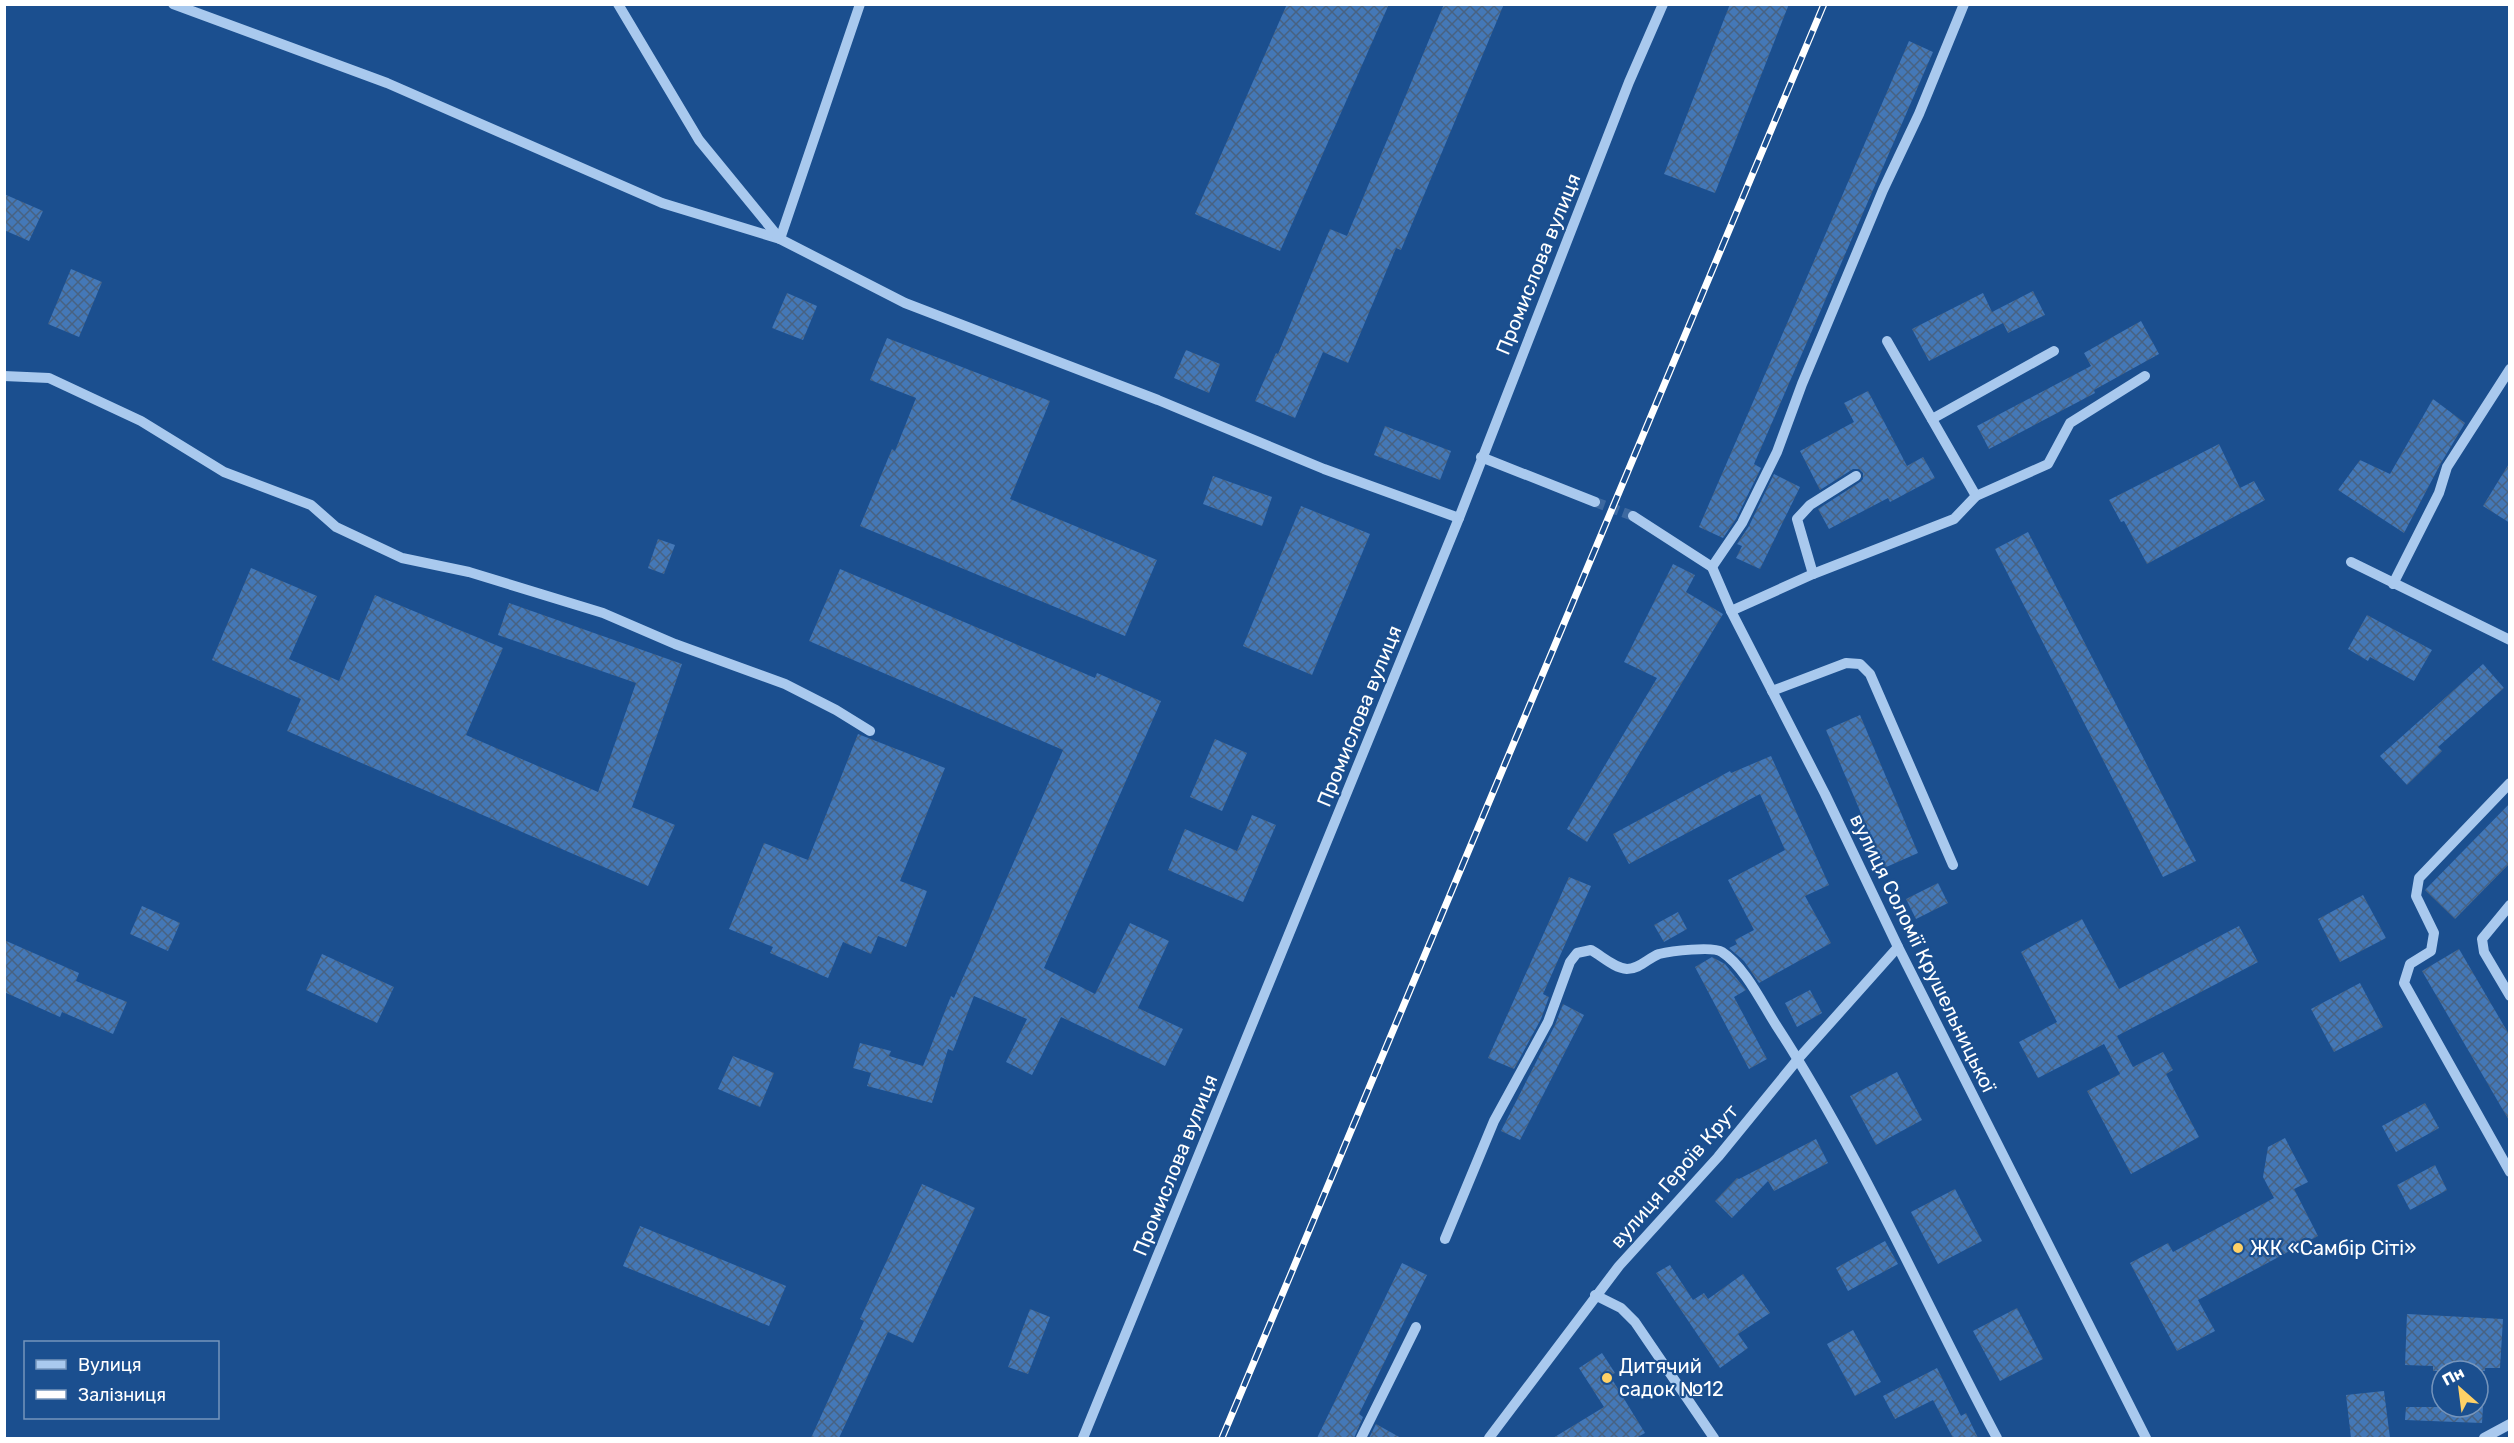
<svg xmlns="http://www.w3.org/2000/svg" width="2514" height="1443" font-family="Rubik,sans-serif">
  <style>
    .building { fill: url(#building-cross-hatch) }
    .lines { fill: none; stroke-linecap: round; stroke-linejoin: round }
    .minor-tunnel { stroke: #3d69a0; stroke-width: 10; stroke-dasharray: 10 5; stroke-linecap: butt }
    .minor { stroke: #a9c9ee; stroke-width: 10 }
    .rail-casing { stroke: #fff; stroke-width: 7 }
    .rail { stroke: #1b4f8f; stroke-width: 4.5; stroke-dasharray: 14; stroke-linecap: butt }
    .poi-dot { fill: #ffd166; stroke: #1b4f8f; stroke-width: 2 }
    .labels { text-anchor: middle; stroke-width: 4.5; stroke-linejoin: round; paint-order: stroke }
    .street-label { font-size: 20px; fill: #fff; stroke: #1b4f8f }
    .poi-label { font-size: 20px; fill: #fff; stroke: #1b4f8f; text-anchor: start }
  </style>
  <defs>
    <pattern id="building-cross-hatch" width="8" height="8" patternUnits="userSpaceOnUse" patternTransform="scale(1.5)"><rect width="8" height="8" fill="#4478b7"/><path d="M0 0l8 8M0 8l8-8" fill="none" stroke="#486282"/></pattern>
  </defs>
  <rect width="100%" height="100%" fill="#1b4f8f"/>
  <g class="building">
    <polygon points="1287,4 1389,4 1280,251 1195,214"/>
    <polygon points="1444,4 1504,4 1401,250 1396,248 1348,363 1323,352 1295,418 1255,401 1276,353 1278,354 1330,229 1347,236"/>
    <polygon points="1730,4 1789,4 1715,193 1664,174"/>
    <polygon points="1909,41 1933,52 1754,464 1761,468 1736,519 1723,538 1699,527"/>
    <polygon points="4,194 43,211 29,241 4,230"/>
    <polygon points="71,269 102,282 79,337 48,324"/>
    <polygon points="2033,291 2045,315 2008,333 2003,323 1929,361 1912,329 1983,293 1992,312"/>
    <polygon points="787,293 817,306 803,340 772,328"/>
    <polygon points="2141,321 2159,354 2094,390 2095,393 1989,449 1977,426 2091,366 2084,353"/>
    <polygon points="887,338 1050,401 1010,499 1157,560 1125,636 860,526 892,449 895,451 916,398 870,380"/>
    <polygon points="1186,350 1220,364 1209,393 1174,378"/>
    <polygon points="1868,391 1907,466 1923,457 1935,478 1890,502 1888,498 1829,529 1818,509 1860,482 1863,479 1863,473 1859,469 1853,469 1820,490 1800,451 1854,422 1844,403"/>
    <polygon points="2433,399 2465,423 2441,463 2404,533 2338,490 2360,460 2390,474"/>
    <polygon points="1385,426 1451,451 1440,480 1374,455"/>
    <polygon points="2219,444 2240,488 2254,481 2265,500 2147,564 2124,521 2121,522 2109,500"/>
    <polygon points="2510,462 2510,523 2483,506"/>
    <polygon points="1774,474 1800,487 1760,569 1736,558 1742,546 1737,544 1749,526"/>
    <polygon points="1213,476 1272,497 1262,526 1203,504"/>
    <polygon points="1301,506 1370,534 1312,675 1243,646"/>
    <polygon points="2028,532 2196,861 2163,877 1995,549"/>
    <polygon points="658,539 675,545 664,574 648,568"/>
    <polygon points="1673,564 1695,575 1686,592 1723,614 1587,842 1567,829 1657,678 1624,662"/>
    <polygon points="251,568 317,596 289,659 339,681 375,595 503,648 466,735 598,792 636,683 498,635 509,603 682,664 632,807 675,825 648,886 287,731 301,699 212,660"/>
    <polygon points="840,569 1095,678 1097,673 1161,701 1044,968 1095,994 1130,923 1169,941 1138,1008 1183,1029 1165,1066 1061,1017 1032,1075 1006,1062 1027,1019 974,996 953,1051 948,1049 932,1103 867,1086 871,1073 853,1068 860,1043 891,1051 889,1056 923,1066 951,996 954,998 1063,750 809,641"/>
    <polygon points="2367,615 2432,650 2414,681 2370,657 2368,661 2348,649"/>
    <polygon points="2483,664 2504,688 2438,747 2442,751 2407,785 2380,756"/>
    <polygon points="1860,715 1918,853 1884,868 1826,730"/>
    <polygon points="858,734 945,768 900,881 927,891 906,947 878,936 871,954 843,942 828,978 770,953 773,947 729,929 764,843 808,860"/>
    <polygon points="1215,739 1247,753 1222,811 1190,797"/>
    <polygon points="1771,756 1829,885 1805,896 1831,943 1759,983 1744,961 1729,948 1737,944 1735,940 1754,930 1728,880 1785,850 1760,794 1629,864 1613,834 1730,771 1731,773"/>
    <polygon points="2510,803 2510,863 2455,919 2425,890"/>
    <polygon points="1252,815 1276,825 1243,902 1168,870 1185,829 1237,851"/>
    <polygon points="1569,877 1591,886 1543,994 1549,997 1541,1019 1514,1069 1488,1058"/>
    <polygon points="1938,883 1948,903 1916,919 1906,899"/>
    <polygon points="2363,895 2386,938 2340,962 2318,919"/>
    <polygon points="142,906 180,923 168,951 130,934"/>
    <polygon points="1678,912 1687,929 1664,942 1654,925"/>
    <polygon points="2082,919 2119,989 2239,926 2258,962 2117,1036 2133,1067 2163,1052 2173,1070 2166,1074 2199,1137 2131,1174 2087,1091 2120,1074 2104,1044 2038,1078 2019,1042 2057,1022 2021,952"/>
    <polygon points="4,940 79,973 76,981 127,1002 113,1034 62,1012 60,1017 4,992"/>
    <polygon points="2459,949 2510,1036 2510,1122 2422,971"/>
    <polygon points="322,954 394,987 377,1023 306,990"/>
    <polygon points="1712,957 1725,964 1746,990 1734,997 1767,1059 1749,1069 1695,967"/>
    <polygon points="2360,983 2383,1027 2334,1052 2311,1009"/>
    <polygon points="1810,990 1822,1013 1797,1027 1785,1003"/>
    <polygon points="1563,1004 1584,1015 1520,1140 1501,1131 1555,1025"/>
    <polygon points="733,1056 774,1073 760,1107 718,1089"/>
    <polygon points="1897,1072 1922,1120 1876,1145 1850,1096"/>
    <polygon points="2425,1103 2439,1128 2396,1152 2382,1126"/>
    <polygon points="2285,1138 2308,1182 2294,1189 2318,1236 2198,1300 2215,1331 2177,1351 2130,1263 2168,1243 2173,1252 2274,1198 2263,1177 2268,1147"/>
    <polygon points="1816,1139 1828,1163 1774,1191 1768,1181 1732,1218 1715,1201 1737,1178 1739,1179"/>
    <polygon points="2435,1165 2447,1190 2410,1210 2397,1185"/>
    <polygon points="922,1184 975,1208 913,1343 888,1332 839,1438 811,1438 864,1321 860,1319"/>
    <polygon points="1955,1189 1982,1241 1938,1264 1911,1212"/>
    <polygon points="640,1226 786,1286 769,1326 623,1266"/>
    <polygon points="1885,1241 1898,1264 1848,1291 1836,1268"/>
    <polygon points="1402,1263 1427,1275 1359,1414 1363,1417 1354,1438 1317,1438"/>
    <polygon points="1670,1265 1693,1300 1704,1293 1708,1299 1743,1274 1770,1313 1738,1334 1748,1348 1720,1368 1656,1273"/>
    <polygon points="2017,1308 2043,1359 2000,1381 1973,1331"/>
    <polygon points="1030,1309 1050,1317 1028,1374 1008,1367"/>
    <polygon points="2407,1314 2503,1319 2500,1368 2485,1368 2485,1371 2433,1371 2433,1366 2405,1365"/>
    <polygon points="1853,1330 1881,1382 1855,1396 1827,1344"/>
    <polygon points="1602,1353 1615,1373 1610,1376 1645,1433 1636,1438 1553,1438 1604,1407 1579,1368"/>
    <polygon points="1937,1368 1961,1416 1966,1413 1978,1438 1953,1438 1933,1400 1895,1419 1883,1396"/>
    <polygon points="2384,1391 2390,1438 2351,1438 2346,1395"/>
    <polygon points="2406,1407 2483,1407 2482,1423 2405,1420"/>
    <polygon points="1376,1424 1401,1438 1369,1438"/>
  </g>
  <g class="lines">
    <polyline class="minor-tunnel" points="1595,502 1633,516"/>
    <g class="minor">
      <polyline points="173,4 387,83 662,203 780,239 860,4"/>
      <polyline points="618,4 699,140 780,239 905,303 1158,400 1324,469 1459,518"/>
      <polyline points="1887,341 1976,496"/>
      <polyline points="4,376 49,378 141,421 224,472 311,505 336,527 402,558 469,572 603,613 675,644 785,684 836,710 870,731"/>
      <polyline points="1932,419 2054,351"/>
      <polyline points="1481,457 1595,502"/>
      <polyline points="1633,516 1712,567 1731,611 1825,794 1898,947 2146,1438"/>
      <polyline points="2351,562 2510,640"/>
      <polyline points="1712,567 1742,523 1777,452 1802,384 1883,190 1919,114 1964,4"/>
      <polyline points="1813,574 1797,519 1810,505 1856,476"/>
      <polyline points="2393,584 2439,493 2447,467 2510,369"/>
      <polyline points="1731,611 1813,574 1954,519 1976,496 2048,464 2070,423 2145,376"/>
      <polyline points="1772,691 1846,663 1860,664 1870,674 1953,865"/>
      <polyline points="2510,783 2419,878 2416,896 2434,933 2431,951 2410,964 2404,983 2510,1172"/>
      <polyline points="2510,905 2482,939 2484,952 2510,996"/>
      <path d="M1445,1239L1494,1121L1548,1022L1570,962L1577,953L1591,950C1602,956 1614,968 1627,969C1640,969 1648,958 1659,954C1671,951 1713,946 1722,952C1744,966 1762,1003 1776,1025C1861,1156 1924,1301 1997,1438"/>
      <polyline points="1595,1295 1621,1308 1635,1322 1714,1438"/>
      <polyline points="1083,1438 1459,518 1629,82 1663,4"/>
      <polyline points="1361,1438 1416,1327"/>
      <polyline points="1489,1438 1619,1266 1718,1157 1798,1059 1898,947"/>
      <polyline points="2484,1438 2510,1424"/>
    </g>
    <g class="rail-casing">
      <polyline id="rail" points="1222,1438 1824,4"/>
    </g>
    <use href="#rail" class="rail"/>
  </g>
  <g class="poi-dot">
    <circle cx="2238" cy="1248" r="6"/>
    <circle cx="1607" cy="1378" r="6"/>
  </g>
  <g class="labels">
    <g class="street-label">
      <text transform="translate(1538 264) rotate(-68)" y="7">Промислова вулиця</text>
      <text transform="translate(1359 716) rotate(-68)" y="7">Промислова вулиця</text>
      <text transform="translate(1923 953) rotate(64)" y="7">вулиця Соломії Крушельницької</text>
      <text transform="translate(1175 1165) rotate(-68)" y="7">Промислова вулиця</text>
      <text transform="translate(1674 1176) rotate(-49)" y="7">вулиця Героїв Крут</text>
    </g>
    <g class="poi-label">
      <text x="2250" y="1255">ЖК «Самбір Сіті»</text>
      <text x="1619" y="1373">Дитячий<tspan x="1619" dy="23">садок №12</tspan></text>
    </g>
  </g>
  <rect width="2514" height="1443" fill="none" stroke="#ffffff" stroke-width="12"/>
  <rect x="24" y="1341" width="195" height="78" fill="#1b4f8f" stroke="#7695bc" stroke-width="1.5"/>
  <rect x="36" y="1360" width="30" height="9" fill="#a9c9ee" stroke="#7695bc" stroke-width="1.5"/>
  <text x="78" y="1371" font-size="18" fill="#ffffff">Вулиця</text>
  <rect x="36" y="1390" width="30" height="9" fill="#ffffff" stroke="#7695bc" stroke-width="1.5"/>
  <text x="78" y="1401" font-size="18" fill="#ffffff">Залізниця</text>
  <g transform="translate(2460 1389) rotate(332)"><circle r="28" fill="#1b4f8f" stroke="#7695bc" stroke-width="1.5"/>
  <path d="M0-4.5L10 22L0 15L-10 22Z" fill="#ffd166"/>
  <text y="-9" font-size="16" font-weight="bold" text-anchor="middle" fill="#ffffff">Пн</text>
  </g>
</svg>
